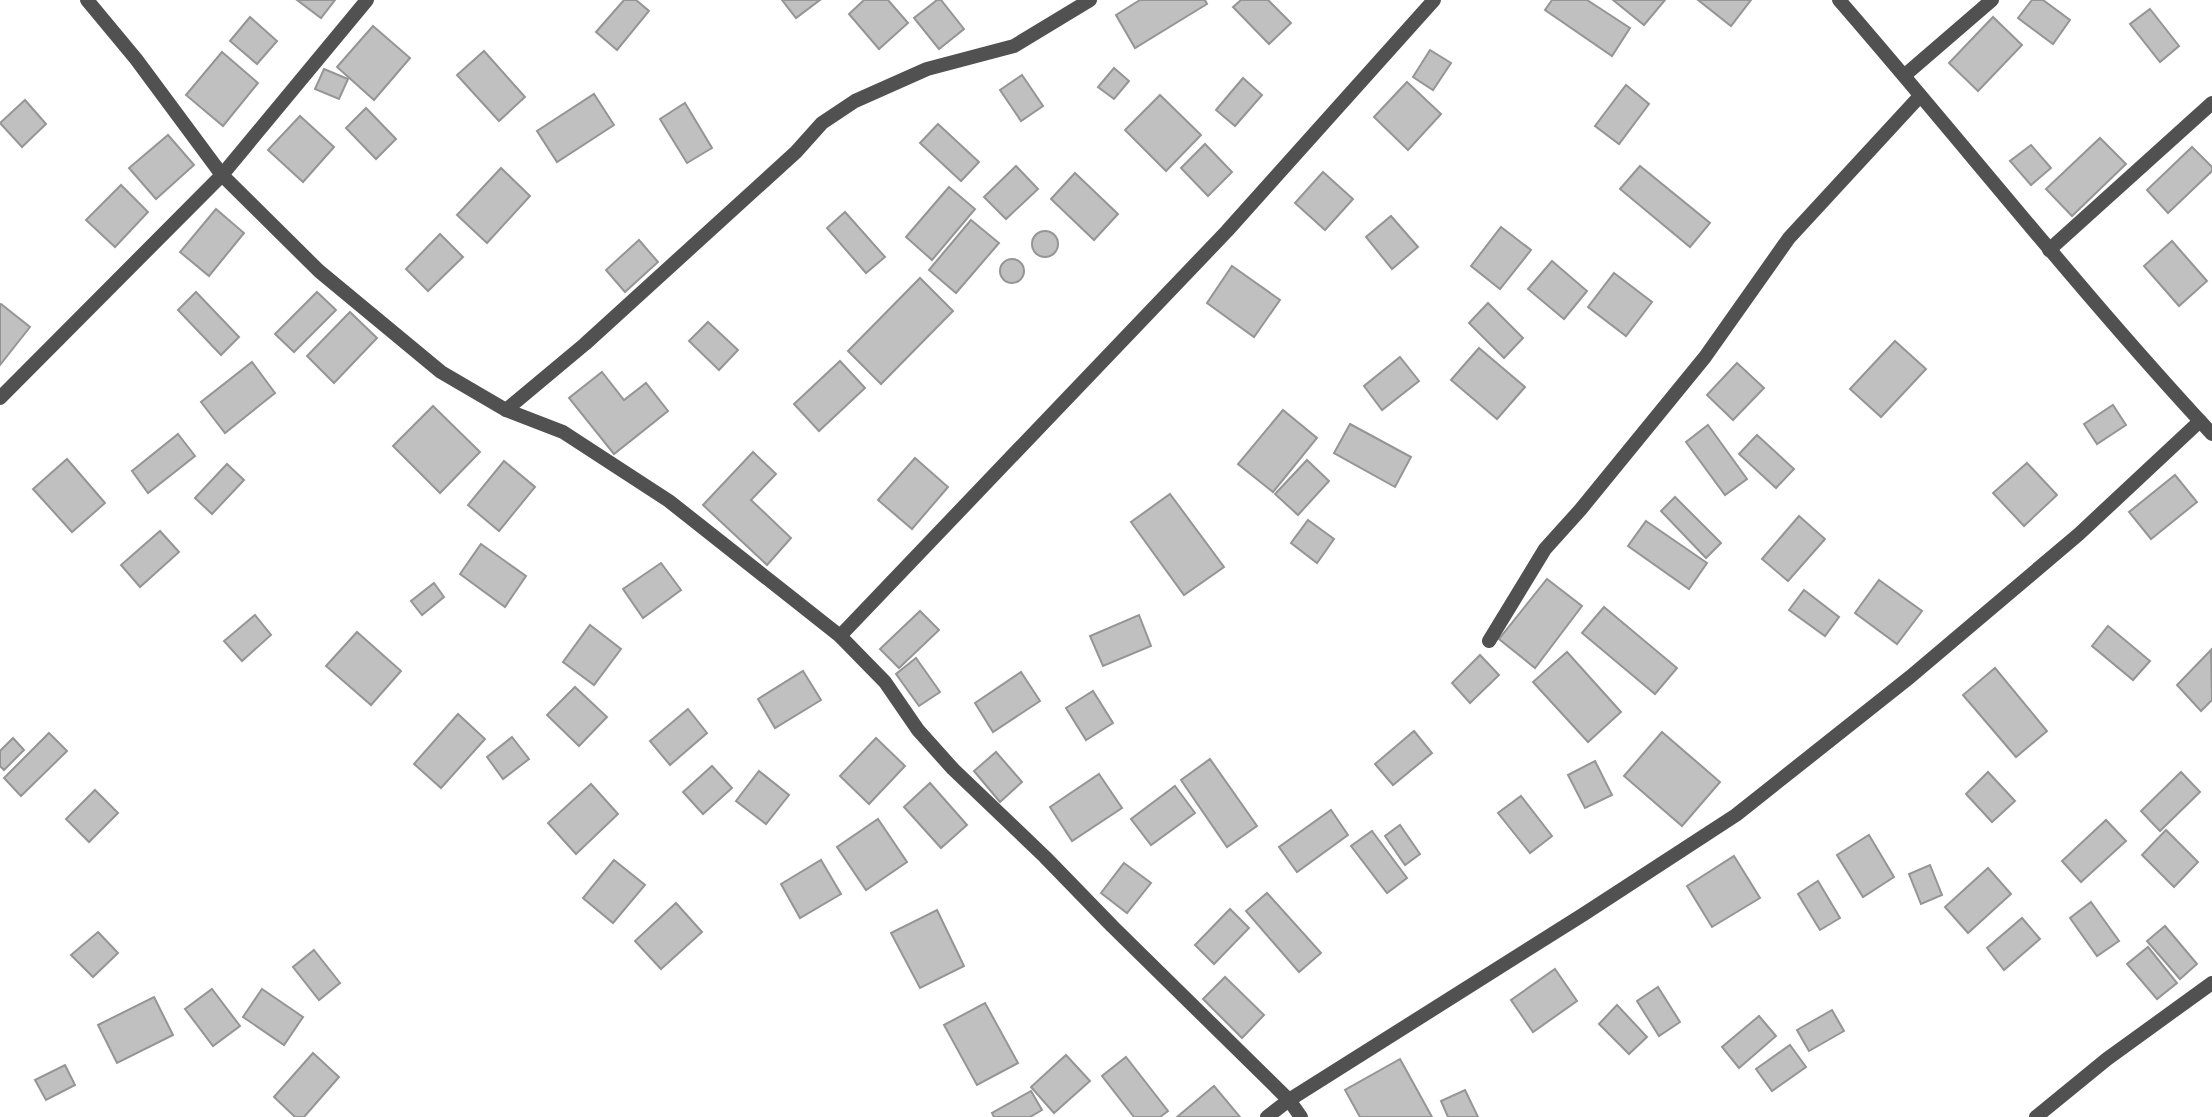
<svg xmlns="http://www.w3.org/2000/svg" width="2212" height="1117" font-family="Roboto,sans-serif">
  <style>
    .building { fill: #c0c0c0; stroke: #959595; stroke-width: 2 }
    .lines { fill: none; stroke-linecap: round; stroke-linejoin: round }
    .minor { stroke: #515151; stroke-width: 14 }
  </style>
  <rect width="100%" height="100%" fill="#fff"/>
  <g class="building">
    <polygon points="297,0 335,0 321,18"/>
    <polygon points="624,0 636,0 649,11 617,50 596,32"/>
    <polygon points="782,0 820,0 796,18"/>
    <polygon points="864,0 888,0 908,23 879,49 849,14"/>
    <polygon points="937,0 941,0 964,29 939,49 914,18"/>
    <polygon points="1140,0 1205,0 1207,4 1135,48 1116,15"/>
    <polygon points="1241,0 1268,0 1291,23 1269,44 1233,7"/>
    <polygon points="1552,0 1587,0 1630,28 1612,56 1545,10"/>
    <polygon points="1613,0 1665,0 1644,25"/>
    <polygon points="1698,0 1751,0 1731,26"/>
    <polygon points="2032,0 2043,0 2070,20 2053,44 2018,18"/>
    <polygon points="2150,9 2179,46 2160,62 2130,24"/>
    <polygon points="250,17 277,41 257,64 230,41"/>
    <polygon points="1993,17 2022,45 1978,91 1949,63"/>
    <polygon points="373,26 410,58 374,100 337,67"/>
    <polygon points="1430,50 1451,63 1433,90 1413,77"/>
    <polygon points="484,51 525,97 499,121 457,75"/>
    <polygon points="222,52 258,83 223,126 186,95"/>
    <polygon points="1114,68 1129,81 1114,99 1098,87"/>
    <polygon points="324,69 348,79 339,99 315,89"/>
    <polygon points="1022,75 1043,106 1021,121 1000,90"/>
    <polygon points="1243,78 1262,95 1235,126 1216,110"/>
    <polygon points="1407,82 1441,114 1408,150 1374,117"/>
    <polygon points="1626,85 1649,104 1619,144 1595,126"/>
    <polygon points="594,94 614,125 557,162 537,131"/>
    <polygon points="1160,95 1201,135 1166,171 1125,130"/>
    <polygon points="25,100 46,124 22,147 0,123"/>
    <polygon points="685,103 712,148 687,163 660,119"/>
    <polygon points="366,108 396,139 376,159 346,128"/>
    <polygon points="300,116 334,147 303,182 268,150"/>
    <polygon points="938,124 979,162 961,181 920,143"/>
    <polygon points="168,135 194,165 156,199 129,168"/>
    <polygon points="2100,138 2126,164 2072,216 2046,189"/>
    <polygon points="1205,144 1232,172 1208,196 1181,168"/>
    <polygon points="2031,145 2051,168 2031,185 2010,161"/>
    <polygon points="2192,147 2212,167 2212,171 2168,213 2147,190"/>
    <polygon points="1016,166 1038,189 1006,219 984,197"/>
    <polygon points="1640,166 1710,223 1690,247 1620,189"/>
    <polygon points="501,168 530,196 487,243 457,215"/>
    <polygon points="1323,172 1353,199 1325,230 1295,203"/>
    <polygon points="1075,173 1118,214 1094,240 1051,199"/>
    <polygon points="121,185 148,212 115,247 86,220"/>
    <polygon points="949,187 975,209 932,260 906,237"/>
    <polygon points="216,209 244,233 209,276 180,252"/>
    <polygon points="845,212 885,257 866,273 827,228"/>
    <polygon points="1391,216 1418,247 1392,269 1366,237"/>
    <polygon points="971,220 999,243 956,293 929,270"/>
    <polygon points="1501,227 1531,250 1500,289 1471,266"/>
    <circle cx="1045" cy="244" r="13"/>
    <polygon points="440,234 463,257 428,291 406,269"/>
    <polygon points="639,240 658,262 625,292 606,270"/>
    <polygon points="2172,241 2207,281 2179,306 2144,266"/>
    <circle cx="1012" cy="271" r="12"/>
    <polygon points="1552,261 1587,291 1564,319 1528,289"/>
    <polygon points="1232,266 1280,300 1254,337 1207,303"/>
    <polygon points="1614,273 1652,302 1626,336 1588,307"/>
    <polygon points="920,278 953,311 881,384 848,351"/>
    <polygon points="196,292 239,337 221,355 178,310"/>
    <polygon points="317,292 336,310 294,352 275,334"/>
    <polygon points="1488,303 1523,338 1504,358 1469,323"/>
    <polygon points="1,304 30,327 0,365 0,305"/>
    <polygon points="350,312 377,338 334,383 307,356"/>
    <polygon points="708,322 738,350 719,370 689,341"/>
    <polygon points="1895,341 1926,369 1881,417 1850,389"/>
    <polygon points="1479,348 1525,387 1497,419 1451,380"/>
    <polygon points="1400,357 1419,381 1382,410 1364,386"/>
    <polygon points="840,361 865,388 819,431 794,404"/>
    <polygon points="252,362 275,393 225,433 201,402"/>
    <polygon points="1737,363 1764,388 1733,420 1707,395"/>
    <polygon points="602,372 624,400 646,383 668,411 614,454 569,398"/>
    <polygon points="2113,405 2126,425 2097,444 2084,424"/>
    <polygon points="433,406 480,452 440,493 393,446"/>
    <polygon points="1283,410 1317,438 1273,492 1238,464"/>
    <polygon points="1350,424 1411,457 1395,487 1334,453"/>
    <polygon points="1708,425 1747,479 1725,495 1686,442"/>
    <polygon points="178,434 195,456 148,493 132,471"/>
    <polygon points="1757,435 1794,469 1776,488 1739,454"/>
    <polygon points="753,452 776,474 751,500 791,538 767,565 703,505"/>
    <polygon points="915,458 948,487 912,529 878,500"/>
    <polygon points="67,459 105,503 72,532 33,489"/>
    <polygon points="1307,460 1329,481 1298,515 1275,494"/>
    <polygon points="504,461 535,487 499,531 468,505"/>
    <polygon points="2027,463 2057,495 2024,526 1993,493"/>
    <polygon points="227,464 244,480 212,514 195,498"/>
    <polygon points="2175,475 2197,502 2151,539 2129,512"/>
    <polygon points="1170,494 1224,567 1184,595 1131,522"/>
    <polygon points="1675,497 1721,543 1706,558 1661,511"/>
    <polygon points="1799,516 1825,539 1788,581 1762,559"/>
    <polygon points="1308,520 1334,539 1317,563 1291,543"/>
    <polygon points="1646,521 1707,563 1689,589 1628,546"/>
    <polygon points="160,531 179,552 140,587 121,565"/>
    <polygon points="481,544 526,576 505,607 460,574"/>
    <polygon points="661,563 681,590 643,618 623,589"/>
    <polygon points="1547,579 1582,606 1535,668 1499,639"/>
    <polygon points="1879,580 1922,611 1897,644 1855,613"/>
    <polygon points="434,583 444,597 422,615 411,601"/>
    <polygon points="1804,590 1839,617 1825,636 1789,610"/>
    <polygon points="1604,607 1677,668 1655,694 1582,633"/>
    <polygon points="920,611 939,630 899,668 880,649"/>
    <polygon points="255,615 271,635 242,661 224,641"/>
    <polygon points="1139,615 1151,646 1103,666 1090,636"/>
    <polygon points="590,625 621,649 594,685 563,662"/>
    <polygon points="2108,626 2150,661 2133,680 2092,646"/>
    <polygon points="357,632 401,671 371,705 326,666"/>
    <polygon points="2211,650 2212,700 2201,711 2177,685"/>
    <polygon points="1567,652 1621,712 1588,742 1533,682"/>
    <polygon points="1480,655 1499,675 1470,703 1452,683"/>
    <polygon points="916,658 940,692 919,706 896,674"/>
    <polygon points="1995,668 2047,731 2016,757 1963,695"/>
    <polygon points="803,671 821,700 775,728 758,699"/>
    <polygon points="1021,672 1040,701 993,732 975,703"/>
    <polygon points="575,687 607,717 579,746 547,715"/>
    <polygon points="1093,691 1113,723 1086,740 1066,708"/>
    <polygon points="688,709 707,733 670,765 650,741"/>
    <polygon points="458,714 485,739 441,788 414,764"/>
    <polygon points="1414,731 1432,753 1393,785 1375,764"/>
    <polygon points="1662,732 1720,782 1682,826 1624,776"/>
    <polygon points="49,733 67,751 21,796 4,778"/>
    <polygon points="512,737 529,759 503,779 487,757"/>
    <polygon points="13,738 24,750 4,770 0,766 0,751"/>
    <polygon points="876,738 905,766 869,804 840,776"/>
    <polygon points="996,752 1022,782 1000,802 974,771"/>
    <polygon points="1210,759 1257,826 1227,847 1181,780"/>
    <polygon points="1595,761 1612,795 1585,808 1568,775"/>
    <polygon points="712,766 732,788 703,814 683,792"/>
    <polygon points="759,771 789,795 766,824 736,801"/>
    <polygon points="1988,772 2015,801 1992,822 1966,794"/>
    <polygon points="2181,772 2200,792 2160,831 2141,811"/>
    <polygon points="1099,774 1122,808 1072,841 1050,807"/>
    <polygon points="930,783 967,825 941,848 904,807"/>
    <polygon points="591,784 618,814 576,854 548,823"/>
    <polygon points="1175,786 1195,813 1151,845 1131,819"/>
    <polygon points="95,790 118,813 89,842 66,819"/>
    <polygon points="1521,796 1552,836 1530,853 1498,813"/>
    <polygon points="1331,810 1348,835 1297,872 1279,847"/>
    <polygon points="878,819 907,862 866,890 837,847"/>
    <polygon points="2106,820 2126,841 2081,882 2062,861"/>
    <polygon points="1400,825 1420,854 1405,865 1385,836"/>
    <polygon points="2166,830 2198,862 2174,887 2142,855"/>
    <polygon points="1372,831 1407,878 1387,893 1351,846"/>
    <polygon points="1869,835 1894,877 1863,897 1837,855"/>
    <polygon points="1734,856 1760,898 1712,927 1687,886"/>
    <polygon points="614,860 645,885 613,923 583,898"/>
    <polygon points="821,860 841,894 800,918 781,884"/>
    <polygon points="1124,863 1151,883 1127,913 1101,893"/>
    <polygon points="1930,865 1942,895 1921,904 1909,874"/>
    <polygon points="1988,868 2011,894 1968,933 1945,907"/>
    <polygon points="1818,881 1840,918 1820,930 1798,894"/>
    <polygon points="1267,893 1321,953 1299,972 1246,911"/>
    <polygon points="2091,902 2119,941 2097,956 2070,918"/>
    <polygon points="676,903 702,932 661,969 635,941"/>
    <polygon points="1230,909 1249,928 1214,964 1195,945"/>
    <polygon points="937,910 964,966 920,988 891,933"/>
    <polygon points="2022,918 2040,939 2004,970 1987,948"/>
    <polygon points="2165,926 2197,964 2180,979 2147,941"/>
    <polygon points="98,932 118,953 93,977 71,955"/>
    <polygon points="2148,947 2177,983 2157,999 2127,964"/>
    <polygon points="314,950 340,983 319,1000 293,967"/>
    <polygon points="1555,969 1577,1001 1533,1032 1511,1000"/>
    <polygon points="1225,977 1264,1015 1242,1038 1203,999"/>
    <polygon points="1658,987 1680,1022 1659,1036 1637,1001"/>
    <polygon points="212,989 240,1026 213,1046 185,1009"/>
    <polygon points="262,989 303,1017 284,1045 243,1017"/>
    <polygon points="154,997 173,1035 117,1063 98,1025"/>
    <polygon points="985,1003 1018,1063 977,1085 944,1025"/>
    <polygon points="1617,1005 1647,1037 1629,1054 1599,1024"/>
    <polygon points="1832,1010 1844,1031 1809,1051 1797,1030"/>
    <polygon points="1759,1016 1776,1036 1739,1068 1722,1047"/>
    <polygon points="1790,1045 1806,1067 1772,1091 1756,1069"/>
    <polygon points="313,1053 339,1077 304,1117 295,1117 274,1097"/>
    <polygon points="1066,1055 1090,1081 1054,1113 1031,1087"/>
    <polygon points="1126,1057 1168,1111 1160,1117 1134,1117 1102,1076"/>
    <polygon points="1400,1059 1432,1117 1360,1117 1345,1090"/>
    <polygon points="65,1065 75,1085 46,1100 35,1080"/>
    <polygon points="1214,1086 1240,1117 1177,1117"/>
    <polygon points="1465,1090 1478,1117 1448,1117 1441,1101"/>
    <polygon points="1031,1091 1042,1110 1030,1117 994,1117 992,1113"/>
  </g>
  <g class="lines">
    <g class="minor">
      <polyline points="87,0 136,59 222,175 319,271 441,372 506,410 563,432 669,501 840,636 885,682 918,730 953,769 1045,857 1112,926 1289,1100 1301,1117"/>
      <path d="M1839,0C1964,144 2082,294 2212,434"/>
      <polyline points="1905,75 1992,0"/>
      <polyline points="2049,250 2212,103"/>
      <polyline points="0,398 222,175 367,0"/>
      <polyline points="506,410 585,344 796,152 822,123 855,101 927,69 1014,46 1090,0"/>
      <polyline points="840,636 1227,231 1434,0"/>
      <polyline points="1489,641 1545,549 1581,509 1705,357 1789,238 1920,96"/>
      <polyline points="1267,1117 1289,1100 1584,914 1736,815 1910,677 2079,534 2200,421"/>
      <polyline points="2036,1117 2107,1059 2212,983"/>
    </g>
  </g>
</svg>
